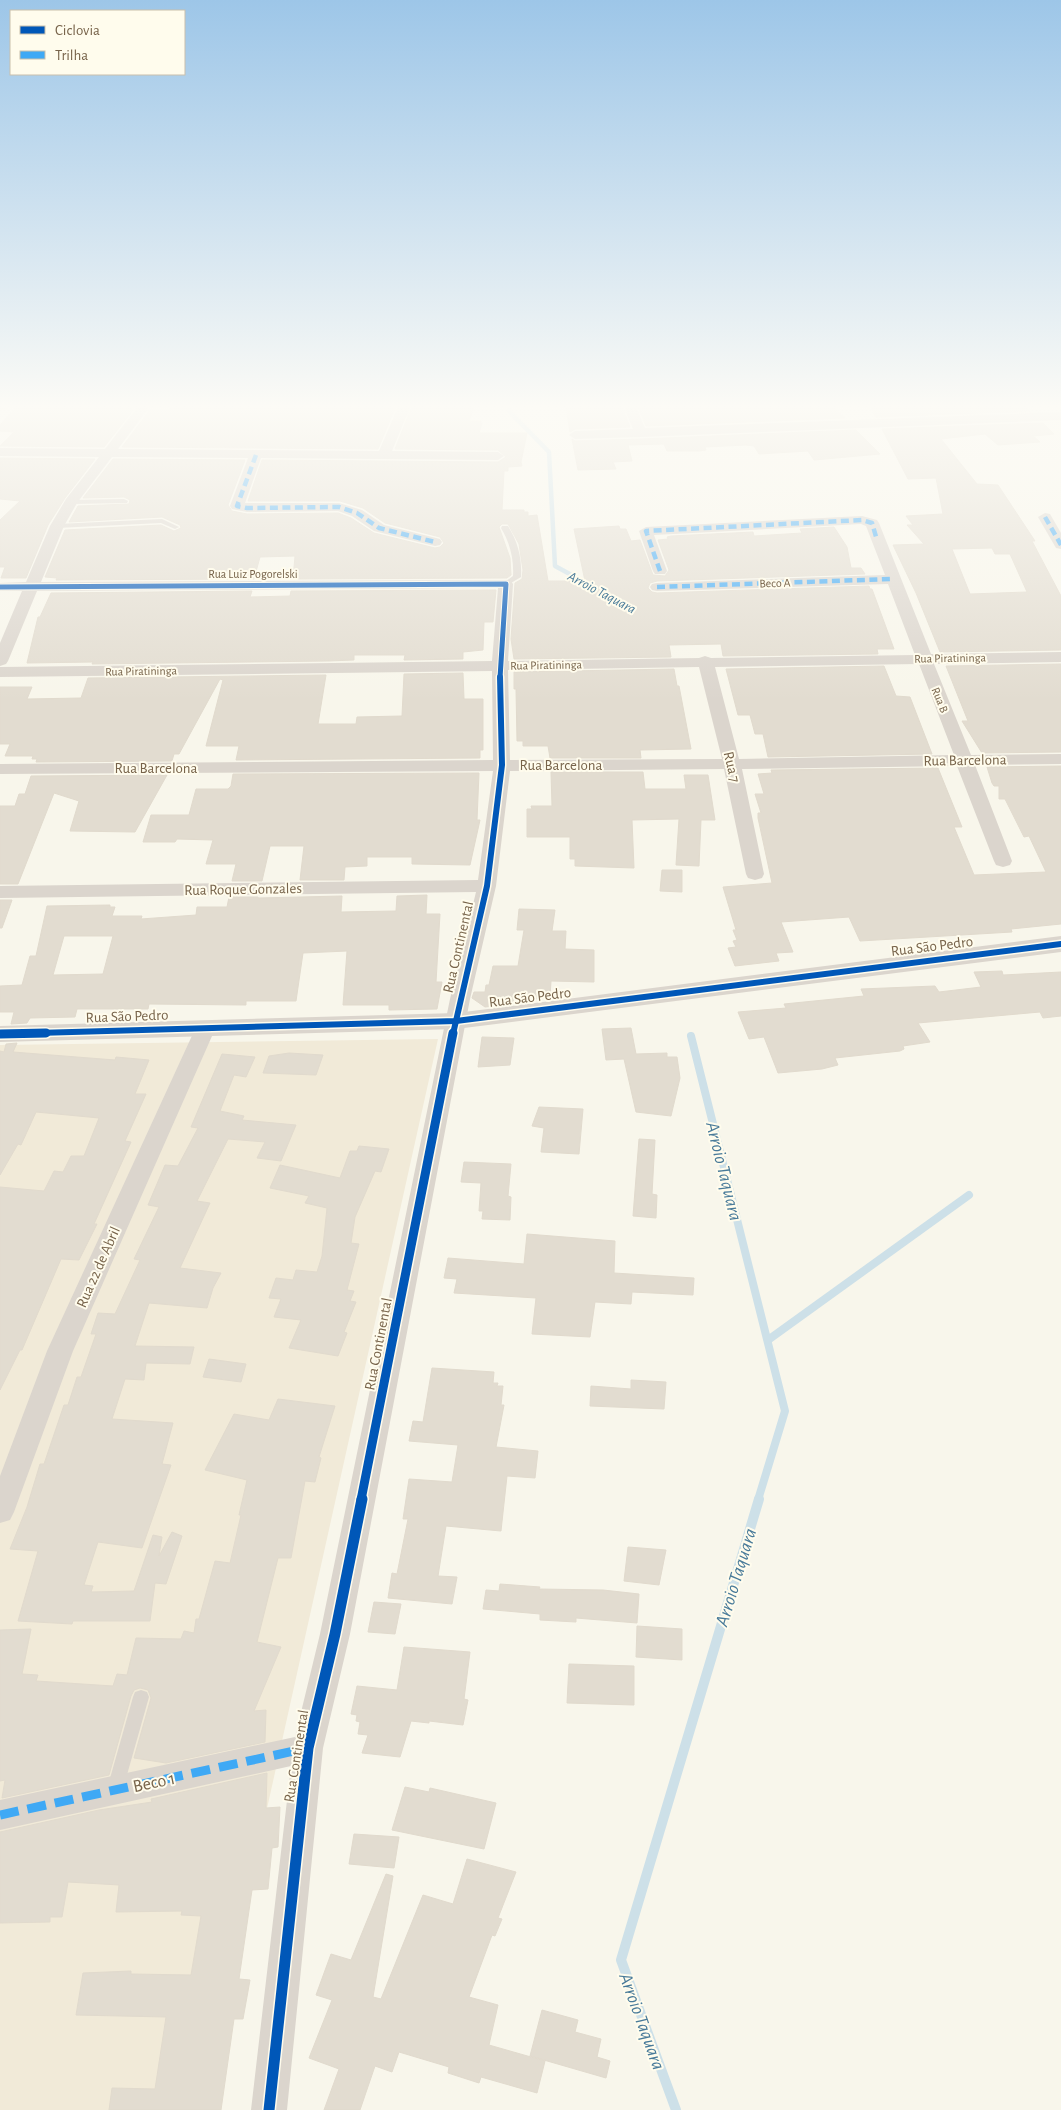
<svg xmlns="http://www.w3.org/2000/svg" width="1061" height="2110" font-family="'Alegreya Sans',sans-serif">
  <style>
    .residential { fill: #f1ead8 }
    .lines { fill: none; stroke-linecap: round; stroke-linejoin: round }
    .stream-far2 { stroke: #cde0e8; stroke-width: 4.5 }
    .stream-far1 { stroke: #cde0e8; stroke-width: 8 }
    .stream { stroke: #cde0e8; stroke-width: 10 }
    .building { fill: #e2dcd0; stroke: #e1dacd; fill-rule: evenodd }
    .lane { fill: #dbd5cd; fill-rule: evenodd }
    .street { fill: #dbd5cd; fill-rule: evenodd }
    .secondary { fill: #dbd5cd; fill-rule: evenodd }
    .quiet-far1 { stroke: #3fa9f5; stroke-width: 4.5; stroke-dasharray: 8 4.5; stroke-linecap: butt }
    .quiet { stroke: #3fa9f5; stroke-width: 9; stroke-dasharray: 19 9; stroke-linecap: butt }
    .cycleway-far3-casing { stroke: #fffced; stroke-width: 7 }
    .cycleway-far2-casing { stroke: #fffced; stroke-width: 9 }
    .cycleway-far1-casing { stroke: #fffced; stroke-width: 12 }
    .cycleway-casing { stroke: #fffced; stroke-width: 14 }
    .cycleway-far3 { stroke: #0057b8; stroke-width: 5 }
    .cycleway-far2 { stroke: #0057b8; stroke-width: 6 }
    .cycleway-far1 { stroke: #0057b8; stroke-width: 9 }
    .cycleway { stroke: #0057b8; stroke-width: 11 }
    .labels { text-anchor: middle; stroke-width: 4; stroke-linejoin: round; paint-order: stroke }
    .far-street-label { font-size: 12px; fill: #77634a; stroke: #fffced }
    .far-water-label { font-size: 14px; font-style: italic; fill: #487a99; stroke: #fffced }
    .street-label { font-size: 15px; fill: #77634a; stroke: #fffced }
    .near-street-label { font-size: 18px; fill: #77634a; stroke: #fffced }
    .near-water-label { font-size: 19px; font-style: italic; fill: #487a99; stroke: #fffced }
  </style>
  <rect width="100%" height="100%" fill="#f8f6eb"/>
  <polygon class="residential" points="438,1039 200,2110 0,2110 0,1045"/>
  <g class="lines">
    <polyline class="stream-far2" points="510,405 509,411 549,452 555,566 590,585"/>
    <g class="stream-far1">
      <polyline points="691,1036 785,1411 758,1500"/>
      <polyline points="768,1340 969,1195"/>
    </g>
    <polyline class="stream" points="676,2110 621,1960 759,1499"/>
  </g>
  <g class="building">
    <polygon points="18,405 99,408 101,405 124,405 122,408 134,409 104,447 0,446 14,432 0,431 0,425"/>
    <polygon points="174,405 359,405 396,406 378,449 122,447 150,410 168,410"/>
    <polygon points="417,405 475,405 469,421 481,421 480,423 482,423 479,433 527,433 521,462 522,466 508,467 508,471 504,471 502,510 524,510 524,512 528,512 528,516 537,515 548,581 585,581 574,529 619,526 620,529 626,529 631,541 640,540 653,575 665,576 669,570 658,540 668,539 667,537 671,536 753,532 754,536 802,533 800,529 834,527 847,547 851,568 861,568 865,574 657,581 650,583 648,588 652,592 657,593 869,586 870,589 872,589 894,649 877,649 878,654 723,656 721,644 669,645 671,657 514,659 511,639 515,583 522,579 523,570 519,544 508,524 502,524 499,527 510,558 511,575 507,578 293,579 295,556 260,557 254,579 56,580 57,578 45,577 65,530 161,525 174,531 181,528 180,525 162,517 69,522 78,506 129,504 130,500 124,497 83,498 113,459 245,460 228,505 232,511 247,514 338,513 351,518 374,533 435,548 440,547 444,543 440,537 385,523 363,508 340,501 248,501 262,460 498,462 506,457 498,450 395,449 412,406"/>
    <polygon points="581,405 621,405 630,427 575,429 570,432 566,407 582,407"/>
    <polygon points="637,405 831,405 845,418 646,426"/>
    <polygon points="869,405 1023,405 1030,411 876,417"/>
    <path d="M1043,423L1054,434L1033,436L1040,442L998,445L985,434L941,439L977,484L998,485L1035,541H1032L1061,596V650L940,652L916,593L893,545L924,544L907,525H913L906,516L943,514L936,478L908,479L882,429ZM992,548L995,554H1010L1027,592L970,594L952,549Z"/>
    <polygon points="856,430 880,454 814,460 808,451 759,454 754,446 746,445 705,447 706,450 699,451 667,451 664,444 628,445 632,461 613,462 616,469 578,470 572,439 575,441 641,439"/>
    <polygon points="0,458 95,459 65,498 48,525 26,578 1,578 5,567 0,567 0,520 20,501 0,499"/>
    <polygon points="496,590 493,622 484,622 483,650 463,652 463,659 404,660 405,655 354,655 354,660 328,661 92,664 93,662 27,663 38,617 40,617 51,593 252,591 250,597 290,596 291,591"/>
    <polygon points="1061,664 1061,752 982,753 962,721 968,721 946,666"/>
    <polygon points="884,666 896,696 910,697 932,754 768,757 763,734 755,734 750,715 738,715 726,669"/>
    <polygon points="674,669 677,686 679,686 691,749 640,750 641,758 550,758 548,746 523,746 523,741 517,741 516,689 514,689 514,672"/>
    <polygon points="463,673 464,699 483,699 483,750 480,750 480,758 236,760 239,746 206,746 223,680 220,679 179,754 174,754 172,761 36,762 37,759 32,759 33,756 5,756 10,744 0,744 0,687 32,687 27,699 81,698 88,678 326,675 318,724 356,724 357,717 402,716 404,674"/>
    <polygon points="1061,766 1061,924 1011,929 1012,932 860,941 849,917 781,922 793,952 776,953 779,961 735,966 728,948 736,947 733,941 737,940 733,930 736,930 723,887 772,883 758,818 758,813 761,813 755,794 764,794 758,774 772,773 771,770 938,768 962,827 954,827 974,875 1046,872 1029,836 1024,837 1005,799 999,799 999,786 994,786 992,783 987,767"/>
    <polygon points="551,772 643,772 645,789 686,789 684,775 708,775 715,820 701,820 699,866 676,865 679,819 632,820 634,868 575,866 575,859 570,859 570,837 527,837 527,809 532,809 531,806 552,806"/>
    <polygon points="479,773 477,820 480,820 470,865 412,864 412,857 367,857 367,866 345,867 344,880 300,880 304,846 270,846 262,881 232,881 236,864 206,864 213,840 177,839 175,842 143,842 151,815 189,815 196,789 228,789 231,786 233,774"/>
    <polygon points="167,775 135,832 70,831 79,801 54,793 18,884 0,884 0,806 15,806 19,794 25,794 31,776"/>
    <polygon points="662,870 682,870 682,892 660,891"/>
    <path d="M427,895L426,914H440L436,982H442L437,1009L389,1010V1005H343L347,951L303,953L296,1001H246V1005L149,1004L148,1009H77L75,1017L30,1018L27,1023L11,1024L14,1012H0V986L22,985L30,956H36L47,906L110,905V907H115L112,916H142L141,919L196,915L197,907H227L229,897H258V898L342,896L341,912L396,911L397,896ZM64,936H113L103,974L53,975Z"/>
    <polygon points="0,900 12,900 2,928 0,928"/>
    <polygon points="519,909 555,910 552,931 566,931 565,949 594,950 594,982 551,981 550,997 520,1001 520,1003 485,1007 472,998 474,992 485,992 486,985 489,985 493,966 518,966 524,930 517,930"/>
    <polygon points="1002,971 1003,975 1061,972 1061,1016 1043,1018 1040,1012 918,1023 930,1042 903,1046 904,1049 900,1051 835,1058 838,1065 822,1069 778,1073 764,1037 749,1039 738,1012 786,1008 784,1004 864,996 861,989 935,986 939,992 981,987 974,972"/>
    <polygon points="631,1028 636,1054 667,1053 667,1057 677,1057 680,1078 671,1116 636,1112 624,1059 606,1060 602,1029"/>
    <polygon points="482,1037 514,1038 510,1065 478,1067"/>
    <polygon points="17,1043 13,1052 115,1060 116,1057 149,1060 135,1094 146,1094 125,1141 131,1142 94,1224 97,1224 79,1260 61,1259 22,1350 20,1350 0,1390 0,1187 44,1191 54,1171 63,1172 71,1156 84,1156 99,1118 36,1112 21,1145 18,1144 0,1175 0,1051 4,1052 6,1044"/>
    <polygon points="289,1053 323,1055 316,1075 263,1073 269,1056"/>
    <polygon points="222,1054 255,1057 246,1077 234,1075 220,1111 244,1116 242,1120 296,1125 281,1161 257,1158 265,1142 228,1139 197,1201 210,1203 180,1268 221,1273 213,1288 207,1308 149,1303 135,1346 194,1347 190,1364 146,1363 144,1380 125,1379 112,1419 173,1423 162,1464 171,1465 142,1548 98,1542 84,1585 93,1586 91,1592 134,1591 153,1535 162,1537 159,1556 172,1532 182,1536 166,1584 155,1583 150,1621 73,1621 72,1624 18,1621 38,1551 10,1549 27,1507 40,1464 44,1464 64,1405 68,1405 77,1377 81,1377 96,1334 91,1334 98,1313 115,1314 140,1260 134,1259 159,1207 148,1205 165,1165 178,1166 198,1128 191,1127"/>
    <polygon points="539,1107 583,1109 579,1154 541,1152 544,1128 532,1126"/>
    <polygon points="639,1139 655,1140 652,1194 657,1195 656,1218 633,1216"/>
    <polygon points="359,1146 389,1149 381,1172 375,1171 355,1217 351,1243 359,1244 347,1290 354,1291 350,1301 356,1302 344,1332 347,1333 338,1356 289,1348 301,1320 274,1317 281,1299 269,1298 276,1278 293,1280 296,1270 317,1272 322,1256 327,1208 305,1203 309,1196 270,1188 280,1165 340,1178 350,1151 357,1151"/>
    <polygon points="464,1162 511,1164 508,1196 511,1197 510,1220 482,1219 483,1211 479,1211 481,1183 461,1182"/>
    <polygon points="527,1234 615,1241 614,1273 694,1278 693,1295 632,1292 631,1304 595,1302 590,1337 532,1334 536,1298 454,1293 457,1279 444,1278 448,1258 524,1264"/>
    <polygon points="209,1359 246,1364 241,1382 203,1377"/>
    <polygon points="432,1368 494,1372 493,1383 498,1383 497,1386 503,1386 501,1405 504,1405 496,1447 538,1451 535,1478 507,1476 501,1531 446,1526 438,1576 457,1577 452,1604 388,1598 392,1573 397,1574 408,1519 403,1519 409,1479 452,1482 458,1445 409,1441 413,1421 423,1422"/>
    <polygon points="631,1380 666,1382 664,1409 590,1406 591,1386 631,1389"/>
    <polygon points="278,1399 335,1406 319,1457 321,1458 315,1482 305,1481 291,1558 278,1558 257,1642 281,1647 254,1711 266,1710 265,1742 166,1763 134,1758 151,1698 148,1690 140,1688 134,1690 131,1696 109,1775 2,1798 5,1780 0,1781 0,1630 31,1629 22,1674 38,1675 36,1681 113,1686 117,1674 127,1675 136,1638 181,1639 184,1631 194,1633 196,1619 199,1619 215,1561 230,1563 241,1515 239,1515 247,1480 205,1470 234,1414 269,1420"/>
    <polygon points="628,1547 666,1550 659,1585 624,1581"/>
    <polygon points="500,1584 540,1587 539,1589 603,1590 639,1594 637,1623 576,1618 576,1622 540,1620 540,1614 483,1609 486,1590 499,1591"/>
    <polygon points="374,1602 401,1604 395,1634 368,1632"/>
    <polygon points="637,1626 682,1629 682,1660 636,1657"/>
    <polygon points="404,1647 470,1652 464,1699 468,1700 463,1725 429,1721 429,1723 411,1721 400,1757 362,1753 368,1735 358,1734 360,1722 356,1721 357,1715 351,1714 357,1686 397,1690"/>
    <polygon points="569,1664 634,1666 634,1705 567,1703"/>
    <polygon points="267,1773 266,1808 280,1807 278,1847 272,1848 268,1889 252,1890 239,1979 250,1980 243,2019 234,2019 221,2110 109,2110 112,2088 155,2089 166,2017 76,2015 83,1973 131,1971 131,1974 191,1975 201,1916 181,1915 182,1911 116,1912 119,1885 68,1882 62,1917 50,1917 50,1922 0,1923 0,1832 99,1810 152,1802 151,1799"/>
    <polygon points="405,1787 429,1792 430,1788 496,1803 484,1849 392,1830"/>
    <polygon points="354,1834 399,1837 394,1868 349,1864"/>
    <polygon points="467,1859 516,1872 498,1918 502,1919 495,1936 492,1935 469,1997 498,2005 489,2045 545,2061 537,2093 481,2077 479,2083 448,2073 449,2067 399,2052 392,2072 375,2066 360,2110 324,2110 339,2069 309,2058 332,2000 316,1995 331,1954 351,1960 386,1874 393,1876 373,1997 381,1999 423,1895 453,1904"/>
    <polygon points="542,2010 578,2020 575,2032 601,2039 597,2057 610,2061 606,2078 530,2056"/>
  </g>
  <g class="lines">
    <g class="lane">
      <polygon points="124,499 128,501 127,503 71,504 67,502 71,500"/>
      <polygon points="162,519 179,527 175,529 161,523 57,528 53,526 57,524"/>
      <path d="M502,526H508C518,542 522,558 521,577L506,586L502,584L513,576C514,559 510,543 501,528Z"/>
      <polygon points="141,1690 147,1692 149,1697 123,1789 121,1794 115,1797 109,1794 107,1789 133,1697 135,1692"/>
    </g>
    <g class="street">
      <path d="M139,405H151L118,449L379,451L399,405H411L392,451L498,452L504,456L498,460L261,458L245,503H339L362,510L384,525L440,539L442,542L440,545L435,546L374,531L352,516L338,511L247,512L232,509L230,506L248,458L112,457L77,503L64,526L41,582L506,580L511,581L513,584L508,661L699,658L705,656L711,658L915,655L888,584L657,591L652,590L650,587L652,584L657,583L885,575L866,526L861,524L654,535L667,571L665,574H655L653,571L639,531L646,527L862,516L877,520L879,523L931,654L1061,652V662L934,664L971,755L1061,754V764L975,765L1012,861L1010,865L1003,867L996,865L994,861L957,766L742,769L764,874L762,878L755,880L748,878L746,874L724,769L510,771L496,886L470,999L350,1634L323,1748L287,2110H251L291,1766L0,1830V1800L295,1737L320,1634L450,999L476,892L0,898V886L478,880L493,771L0,774V764L493,760L492,671L0,677V667L492,661L498,588L37,591L8,661L6,664L0,666V643L22,591H0V583L26,582L50,526L66,499L99,457L0,456V448L105,449ZM919,664L954,755L739,759L715,667ZM699,667L722,759L510,760L508,670Z"/>
      <polygon points="623,405 635,405 645,428 1061,412 1061,420 641,437 575,439 569,435 575,431 633,429"/>
      <polygon points="1045,513 1050,514 1061,533 1061,549 1056,548 1038,517"/>
      <polygon points="206,1021 213,1022 216,1027 73,1351 14,1512 10,1520 0,1523 0,1476 47,1351 196,1027 199,1022"/>
    </g>
    <g class="secondary">
      <polygon points="0,405 9,405 6,409 0,411"/>
      <polygon points="1061,936 1061,952 456,1029 0,1042 0,1026 456,1013"/>
    </g>
    <g class="quiet-far1">
      <polyline points="256,455 237,506 247,508 339,507 357,513 379,528 435,542"/>
      <polyline points="1045,517 1061,545"/>
      <polyline points="660,571 646,531 862,520 872,523 877,540"/>
      <polyline points="657,587 892,579"/>
    </g>
    <polyline class="quiet" points="0,1815 308,1748"/>
    <g class="cycleway-far3-casing">
      <polyline id="cycleway-far3" points="0,587 506,584 500,678"/>
    </g>
    <g class="cycleway-far2-casing">
      <g id="cycleway-far2">
        <polyline points="2,1034 456,1021 1061,944"/>
        <polyline points="453,1034 487,886 502,765 500,677"/>
      </g>
    </g>
    <g class="cycleway-far1-casing">
      <g id="cycleway-far1">
        <polyline points="0,1034 46,1033"/>
        <polyline points="361,1500 453,1033"/>
      </g>
    </g>
    <g class="cycleway-casing">
      <polyline id="cycleway" points="269,2110 308,1748 335,1634 362,1499"/>
    </g>
    <use href="#cycleway-far3" class="cycleway-far3"/>
    <use href="#cycleway-far2" class="cycleway-far2"/>
    <use href="#cycleway-far1" class="cycleway-far1"/>
    <use href="#cycleway" class="cycleway"/>
  </g>
  <linearGradient id="sky" x2="0" y2="1"><stop stop-color="#9dc6e8"/><stop offset="0.58" stop-color="#fcfbf6"/><stop offset="1" stop-color="#fcfbf6" stop-opacity="0"/></linearGradient>
  <rect width="1061" height="701" fill="url(#sky)"/>
  <g class="labels">
    <g class="far-street-label">
      <text x="253" y="578">Rua Luiz Pogorelski</text>
      <text transform="translate(775 583) rotate(-2)" y="4">Beco A</text>
      <text transform="translate(950 658) rotate(-1)" y="4">Rua Piratininga</text>
      <text transform="translate(546 665) rotate(-1)" y="4">Rua Piratininga</text>
      <text transform="translate(141 671) rotate(-1)" y="4">Rua Piratininga</text>
      <text transform="translate(940 700) rotate(68)" y="4">Rua B</text>
    </g>
    <g class="far-water-label">
      <text transform="translate(602 592) rotate(28)" y="5">Arroio Taquara</text>
    </g>
    <g class="street-label">
      <text transform="translate(965 760) rotate(-1)" y="5">Rua Barcelona</text>
      <text x="561" y="770">Rua Barcelona</text>
      <text transform="translate(732 767) rotate(77)" y="5">Rua 7</text>
      <text x="156" y="773">Rua Barcelona</text>
      <text transform="translate(243 889) rotate(-1)" y="5">Rua Roque Gonzales</text>
      <text transform="translate(932 946) rotate(-7)" y="5">Rua São Pedro</text>
      <text transform="translate(458 947) rotate(-77)" y="5">Rua Continental</text>
      <text transform="translate(530 997) rotate(-7)" y="5">Rua São Pedro</text>
      <text transform="translate(127 1016) rotate(-2)" y="5">Rua São Pedro</text>
      <text transform="translate(98 1267) rotate(-66)" y="5">Rua 22 de Abril</text>
      <text transform="translate(378 1344) rotate(-79)" y="5">Rua Continental</text>
      <text transform="translate(296 1756) rotate(-81)" y="5">Rua Continental</text>
    </g>
    <g class="near-street-label">
      <text transform="translate(154 1782) rotate(-12)" y="6">Beco 1</text>
    </g>
    <g class="near-water-label">
      <text transform="translate(725 1171) rotate(76)" y="7">Arroio Taquara</text>
      <text transform="translate(735 1577) rotate(-73)" y="7">Arroio Taquara</text>
      <text transform="translate(643 2021) rotate(70)" y="7">Arroio Taquara</text>
    </g>
  </g>
  <rect x="10" y="10" width="175" height="65" fill="#fffced" stroke="#c9bfac"/>
  <rect x="20" y="26" width="25" height="8" fill="#0057b8" stroke="#c9bfac"/>
  <text x="55" y="35" font-size="15" fill="#77634a">Ciclovia</text>
  <rect x="20" y="51" width="25" height="8" fill="#3fa9f5" stroke="#c9bfac"/>
  <text x="55" y="60" font-size="15" fill="#77634a">Trilha</text>
</svg>
